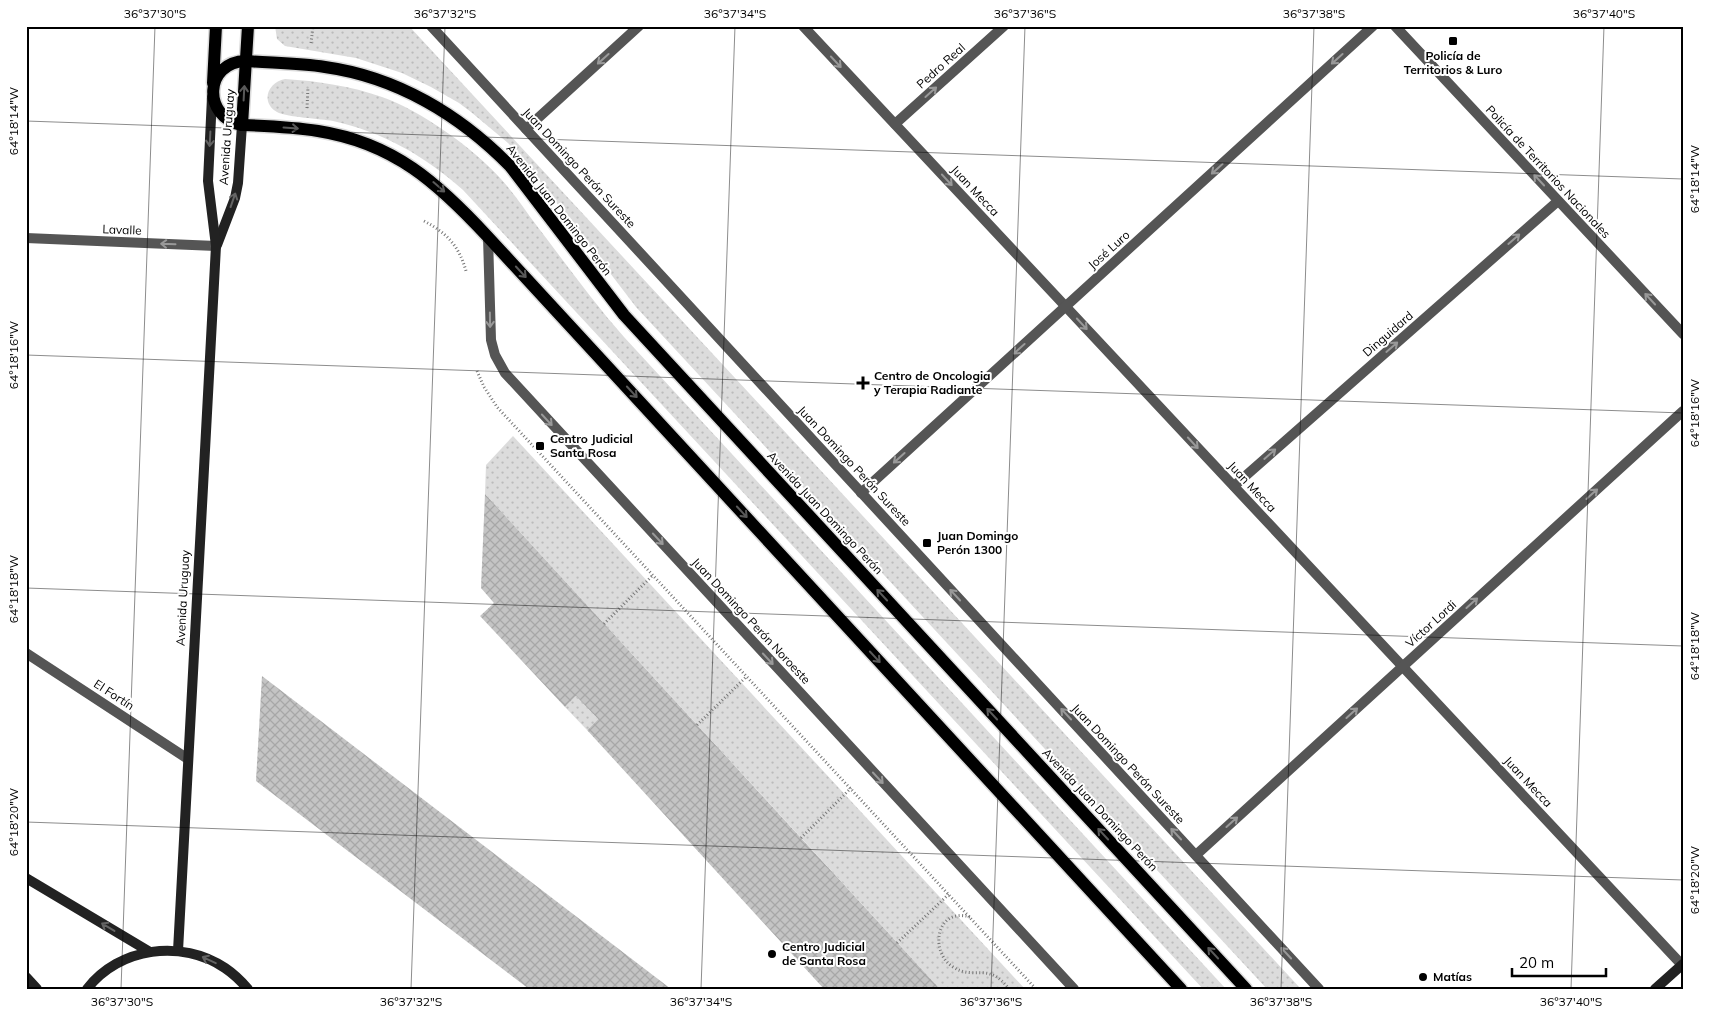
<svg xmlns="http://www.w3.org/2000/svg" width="1709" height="1015" font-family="Mulish,sans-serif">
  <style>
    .grass { fill: url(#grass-dots) }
    .building { fill: url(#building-cross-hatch) }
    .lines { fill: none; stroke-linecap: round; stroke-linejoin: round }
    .primary-casing { stroke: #dbdbdb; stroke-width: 15 }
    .path { stroke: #777; stroke-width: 3; stroke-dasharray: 1 2.5; stroke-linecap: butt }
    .street { stroke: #555; stroke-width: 10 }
    .secondary { stroke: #222; stroke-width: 10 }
    .primary { stroke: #000; stroke-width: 12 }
    .oneway { stroke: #999 }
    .oneway2 { stroke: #595959 }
    .oneway3 { stroke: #646464 }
    .ticks { fill: none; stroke: #000; stroke-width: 1; stroke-opacity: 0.45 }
    .poi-dot { fill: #000; stroke: #fff; stroke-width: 2 }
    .labels { text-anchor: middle; stroke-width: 4; stroke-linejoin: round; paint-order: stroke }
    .poi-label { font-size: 12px; font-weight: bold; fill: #000; stroke: #fff; text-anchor: start }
    .street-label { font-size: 12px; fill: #000; stroke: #fff }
    .neatline { fill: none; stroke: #000; stroke-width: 2 }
    .ticks-label { font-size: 12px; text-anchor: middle; fill: #000 }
  </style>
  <defs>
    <pattern id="grass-dots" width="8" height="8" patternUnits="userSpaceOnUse" patternTransform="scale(1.25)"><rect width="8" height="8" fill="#dcdcdc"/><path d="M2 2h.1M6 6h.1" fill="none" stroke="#bbb" stroke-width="1.8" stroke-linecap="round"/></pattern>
    <pattern id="building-cross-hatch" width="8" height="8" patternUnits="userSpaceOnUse" patternTransform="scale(1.25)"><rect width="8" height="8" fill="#c4c4c4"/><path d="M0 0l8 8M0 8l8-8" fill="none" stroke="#a7a7a7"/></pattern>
  </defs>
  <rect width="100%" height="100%" fill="#fff"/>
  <g class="grass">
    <polygon points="275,26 409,26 1301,989 1267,989 636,307 529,167 508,143 471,112 459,103 431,87 402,73 356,58 285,46 277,39"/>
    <path d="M285,79C317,81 351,86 382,97C420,110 473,148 500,178C514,193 525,210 537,226C566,264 593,302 624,337L1226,989H1203L463,190C425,156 383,132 333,121C321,119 286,117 277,112C260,102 268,82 285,79Z"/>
    <polygon points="513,436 1025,989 940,989 485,494 486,465"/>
    <polygon points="576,696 598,719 587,730 565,707"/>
  </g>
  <g class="building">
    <polygon points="485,494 801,838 940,989 824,989 587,730 598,719 576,696 565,707 480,616 494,603 481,588"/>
    <polygon points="262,676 671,989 529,989 256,781"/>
  </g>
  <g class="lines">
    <g class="primary-casing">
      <g id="primary">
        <polyline points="213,83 216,26"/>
        <polyline points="242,125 248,26"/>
        <path d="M1181,989L488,237C438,183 394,143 318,131C293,127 267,126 242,125C202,117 204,62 246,61C272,63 299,63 325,67C397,77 460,115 510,166L624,315L1246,989"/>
      </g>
    </g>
    <g class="path">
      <polyline points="311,43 313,26"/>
      <polyline points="307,108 308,87"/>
      <path d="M424,221C447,233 459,246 466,271"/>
      <polyline points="477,371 484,387 497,407 1036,989"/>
      <polyline points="604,624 653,575"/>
      <polyline points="697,725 747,676"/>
      <polyline points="801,838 851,788"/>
      <path d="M970,917C936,907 929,952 953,967C975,981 988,961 1009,989"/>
      <polyline points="897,943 949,894"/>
    </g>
    <g class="street">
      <polyline points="431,26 1319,989"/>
      <polyline points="803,26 1682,965"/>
      <polyline points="1395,26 1683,334"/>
      <polyline points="895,124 1004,26"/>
      <polyline points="526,129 639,26"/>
      <polyline points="488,237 491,340 495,355 505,373 1074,989"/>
      <polyline points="26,238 216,246"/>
      <polyline points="1234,486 1558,201"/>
      <polyline points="861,493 1373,26"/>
      <polyline points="26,653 188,759"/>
      <polyline points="1196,855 1683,411"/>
    </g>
    <g class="secondary">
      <polyline points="217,245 235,198 238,183 242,125"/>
      <polyline points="26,878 150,952"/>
      <polyline points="178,951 216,246 208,181 212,97"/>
      <polyline points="26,977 37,989"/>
      <path d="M87,989C119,947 182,939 225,968C234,974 241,981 248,989"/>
      <polyline points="1655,989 1683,964"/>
    </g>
    <use href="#primary" class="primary"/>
  </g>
  <defs><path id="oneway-shaft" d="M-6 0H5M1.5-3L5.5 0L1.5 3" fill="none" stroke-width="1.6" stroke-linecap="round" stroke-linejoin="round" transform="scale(1.25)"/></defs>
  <g class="oneway">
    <use href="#oneway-shaft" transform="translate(603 59) rotate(138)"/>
    <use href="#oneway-shaft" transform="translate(1337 59) rotate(138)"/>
    <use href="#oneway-shaft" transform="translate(836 62) rotate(47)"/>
    <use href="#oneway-shaft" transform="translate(931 92) rotate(-42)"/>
    <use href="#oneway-shaft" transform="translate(1217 169) rotate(138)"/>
    <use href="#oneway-shaft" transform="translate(947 180) rotate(47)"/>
    <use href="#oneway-shaft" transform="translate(1539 180) rotate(-133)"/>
    <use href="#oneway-shaft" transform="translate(1514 239) rotate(-41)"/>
    <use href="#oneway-shaft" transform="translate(168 244) rotate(-178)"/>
    <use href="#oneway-shaft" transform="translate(1650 299) rotate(-133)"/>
    <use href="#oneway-shaft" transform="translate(490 320) rotate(89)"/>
    <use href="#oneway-shaft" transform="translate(1082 324) rotate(47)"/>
    <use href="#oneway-shaft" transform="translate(1392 347) rotate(-41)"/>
    <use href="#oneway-shaft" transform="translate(1019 349) rotate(138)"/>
    <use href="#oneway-shaft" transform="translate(547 420) rotate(47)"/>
    <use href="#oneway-shaft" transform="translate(1193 443) rotate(47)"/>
    <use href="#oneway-shaft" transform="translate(1270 454) rotate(-41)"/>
    <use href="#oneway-shaft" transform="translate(899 458) rotate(138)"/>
    <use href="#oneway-shaft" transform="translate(1592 494) rotate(-42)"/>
    <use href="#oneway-shaft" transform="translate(658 539) rotate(47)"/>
    <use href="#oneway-shaft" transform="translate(955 595) rotate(-133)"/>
    <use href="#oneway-shaft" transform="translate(1472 603) rotate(-42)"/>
    <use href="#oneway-shaft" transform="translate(768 659) rotate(47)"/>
    <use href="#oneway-shaft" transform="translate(1352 713) rotate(-42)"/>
    <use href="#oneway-shaft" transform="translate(1066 714) rotate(-133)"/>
    <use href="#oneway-shaft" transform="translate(878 778) rotate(47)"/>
    <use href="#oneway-shaft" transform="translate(1232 822) rotate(-42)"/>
    <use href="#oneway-shaft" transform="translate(1176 834) rotate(-133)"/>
    <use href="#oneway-shaft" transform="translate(1286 953) rotate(-133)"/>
  </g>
  <g class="oneway2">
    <use href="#oneway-shaft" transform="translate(244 93) rotate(-87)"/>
    <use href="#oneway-shaft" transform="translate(291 128) rotate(4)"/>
    <use href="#oneway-shaft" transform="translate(439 187) rotate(41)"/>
    <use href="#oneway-shaft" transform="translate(521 272) rotate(47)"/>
    <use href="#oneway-shaft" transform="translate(632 392) rotate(47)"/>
    <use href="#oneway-shaft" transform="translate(742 512) rotate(47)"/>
    <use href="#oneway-shaft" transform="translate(882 595) rotate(-133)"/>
    <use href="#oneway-shaft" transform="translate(875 657) rotate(47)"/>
    <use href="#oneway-shaft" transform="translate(992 714) rotate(-133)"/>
    <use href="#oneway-shaft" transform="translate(1103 834) rotate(-133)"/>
    <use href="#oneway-shaft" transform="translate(1213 953) rotate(-133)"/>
  </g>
  <g class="oneway3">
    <use href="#oneway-shaft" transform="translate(210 139) rotate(93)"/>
    <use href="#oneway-shaft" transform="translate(233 200) rotate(-71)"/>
    <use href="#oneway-shaft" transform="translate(108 927) rotate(-149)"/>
    <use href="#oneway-shaft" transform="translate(209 960) rotate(-155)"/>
  </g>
  <path class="ticks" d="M26,121L1683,179M26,355L1683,413M26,588L1683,646M26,822L1683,880M121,989L155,26M411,989L445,26M701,989L735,26M991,989L1025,26M1281,989L1314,26M1571,989L1604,26"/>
  <g class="poi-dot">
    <rect x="1448" y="36" width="10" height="10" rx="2.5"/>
    <path d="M860.5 375.5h5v5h5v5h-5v5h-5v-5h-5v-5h5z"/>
    <rect x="535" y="441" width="10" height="10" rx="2.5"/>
    <rect x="922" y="538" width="10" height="10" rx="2.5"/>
    <circle cx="772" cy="954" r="5"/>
    <circle cx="1423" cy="977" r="5"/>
  </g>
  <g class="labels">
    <g class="poi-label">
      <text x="1453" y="60" text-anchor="middle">Policía de<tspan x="1453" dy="14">Territorios &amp; Luro</tspan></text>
      <text x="874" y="380">Centro de Oncologia<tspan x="874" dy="14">y Terapia Radiante</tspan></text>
      <text x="550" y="443">Centro Judicial<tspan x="550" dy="14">Santa Rosa</tspan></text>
      <text x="937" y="540">Juan Domingo<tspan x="937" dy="14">Perón 1300</tspan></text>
      <text x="782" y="951">Centro Judicial<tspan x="782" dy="14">de Santa Rosa</tspan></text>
      <text x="1433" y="981">Matías</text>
    </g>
    <g class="street-label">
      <text transform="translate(941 66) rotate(-42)" y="4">Pedro Real</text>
      <text transform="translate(227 137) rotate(-86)" y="4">Avenida Uruguay</text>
      <text transform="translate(579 168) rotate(47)" y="4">Juan Domingo Perón Sureste</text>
      <text transform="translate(1548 172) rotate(47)" y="4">Policía de Territorios Nacionales</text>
      <text transform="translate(975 191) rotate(47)" y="4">Juan Mecca</text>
      <text transform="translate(559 210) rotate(52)" y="4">Avenida Juan Domingo Perón</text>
      <text transform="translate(122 230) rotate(2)" y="4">Lavalle</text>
      <text transform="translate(1109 250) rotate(-42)" y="4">José Luro</text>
      <text transform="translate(1388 334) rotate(-41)" y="4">Dinguidard</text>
      <text transform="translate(854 466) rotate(47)" y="4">Juan Domingo Perón Sureste</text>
      <text transform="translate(1252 487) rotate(47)" y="4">Juan Mecca</text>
      <text transform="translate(825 513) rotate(47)" y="4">Avenida Juan Domingo Perón</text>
      <text transform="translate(183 598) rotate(-87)" y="4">Avenida Uruguay</text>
      <text transform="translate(751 621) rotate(47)" y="4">Juan Domingo Perón Noroeste</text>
      <text transform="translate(1431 624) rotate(-42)" y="4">Víctor Lordi</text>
      <text transform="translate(114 695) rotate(33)" y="4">El Fortín</text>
      <text transform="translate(1128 764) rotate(47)" y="4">Juan Domingo Perón Sureste</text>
      <text transform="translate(1528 782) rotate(47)" y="4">Juan Mecca</text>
      <text transform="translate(1100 810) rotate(47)" y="4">Avenida Juan Domingo Perón</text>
    </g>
  </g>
  <rect width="1709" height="1015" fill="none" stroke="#ffffff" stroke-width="55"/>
  <path d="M1512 968v8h94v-8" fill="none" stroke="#000000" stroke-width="2.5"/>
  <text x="1519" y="968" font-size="15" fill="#000000" stroke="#ffffff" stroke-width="4" paint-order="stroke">20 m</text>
  <rect x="28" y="28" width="1654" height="960" class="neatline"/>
  <g class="ticks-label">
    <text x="155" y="18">36°37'30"S</text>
    <text x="445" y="18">36°37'32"S</text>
    <text x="735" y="18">36°37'34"S</text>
    <text x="1025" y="18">36°37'36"S</text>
    <text x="1314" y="18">36°37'38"S</text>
    <text x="1604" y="18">36°37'40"S</text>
    <text transform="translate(14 121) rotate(-90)" y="4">64°18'14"W</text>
    <text transform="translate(1695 179) rotate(-90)" y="4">64°18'14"W</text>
    <text transform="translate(14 355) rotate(-90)" y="4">64°18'16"W</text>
    <text transform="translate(1695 413) rotate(-90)" y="4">64°18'16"W</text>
    <text transform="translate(14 589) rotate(-90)" y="4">64°18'18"W</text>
    <text transform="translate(1695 646) rotate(-90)" y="4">64°18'18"W</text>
    <text transform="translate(14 822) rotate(-90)" y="4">64°18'20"W</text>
    <text transform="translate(1695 880) rotate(-90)" y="4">64°18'20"W</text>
    <text x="122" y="1006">36°37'30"S</text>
    <text x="411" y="1006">36°37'32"S</text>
    <text x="701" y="1006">36°37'34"S</text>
    <text x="991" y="1006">36°37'36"S</text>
    <text x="1281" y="1006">36°37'38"S</text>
    <text x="1571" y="1006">36°37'40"S</text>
  </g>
</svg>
